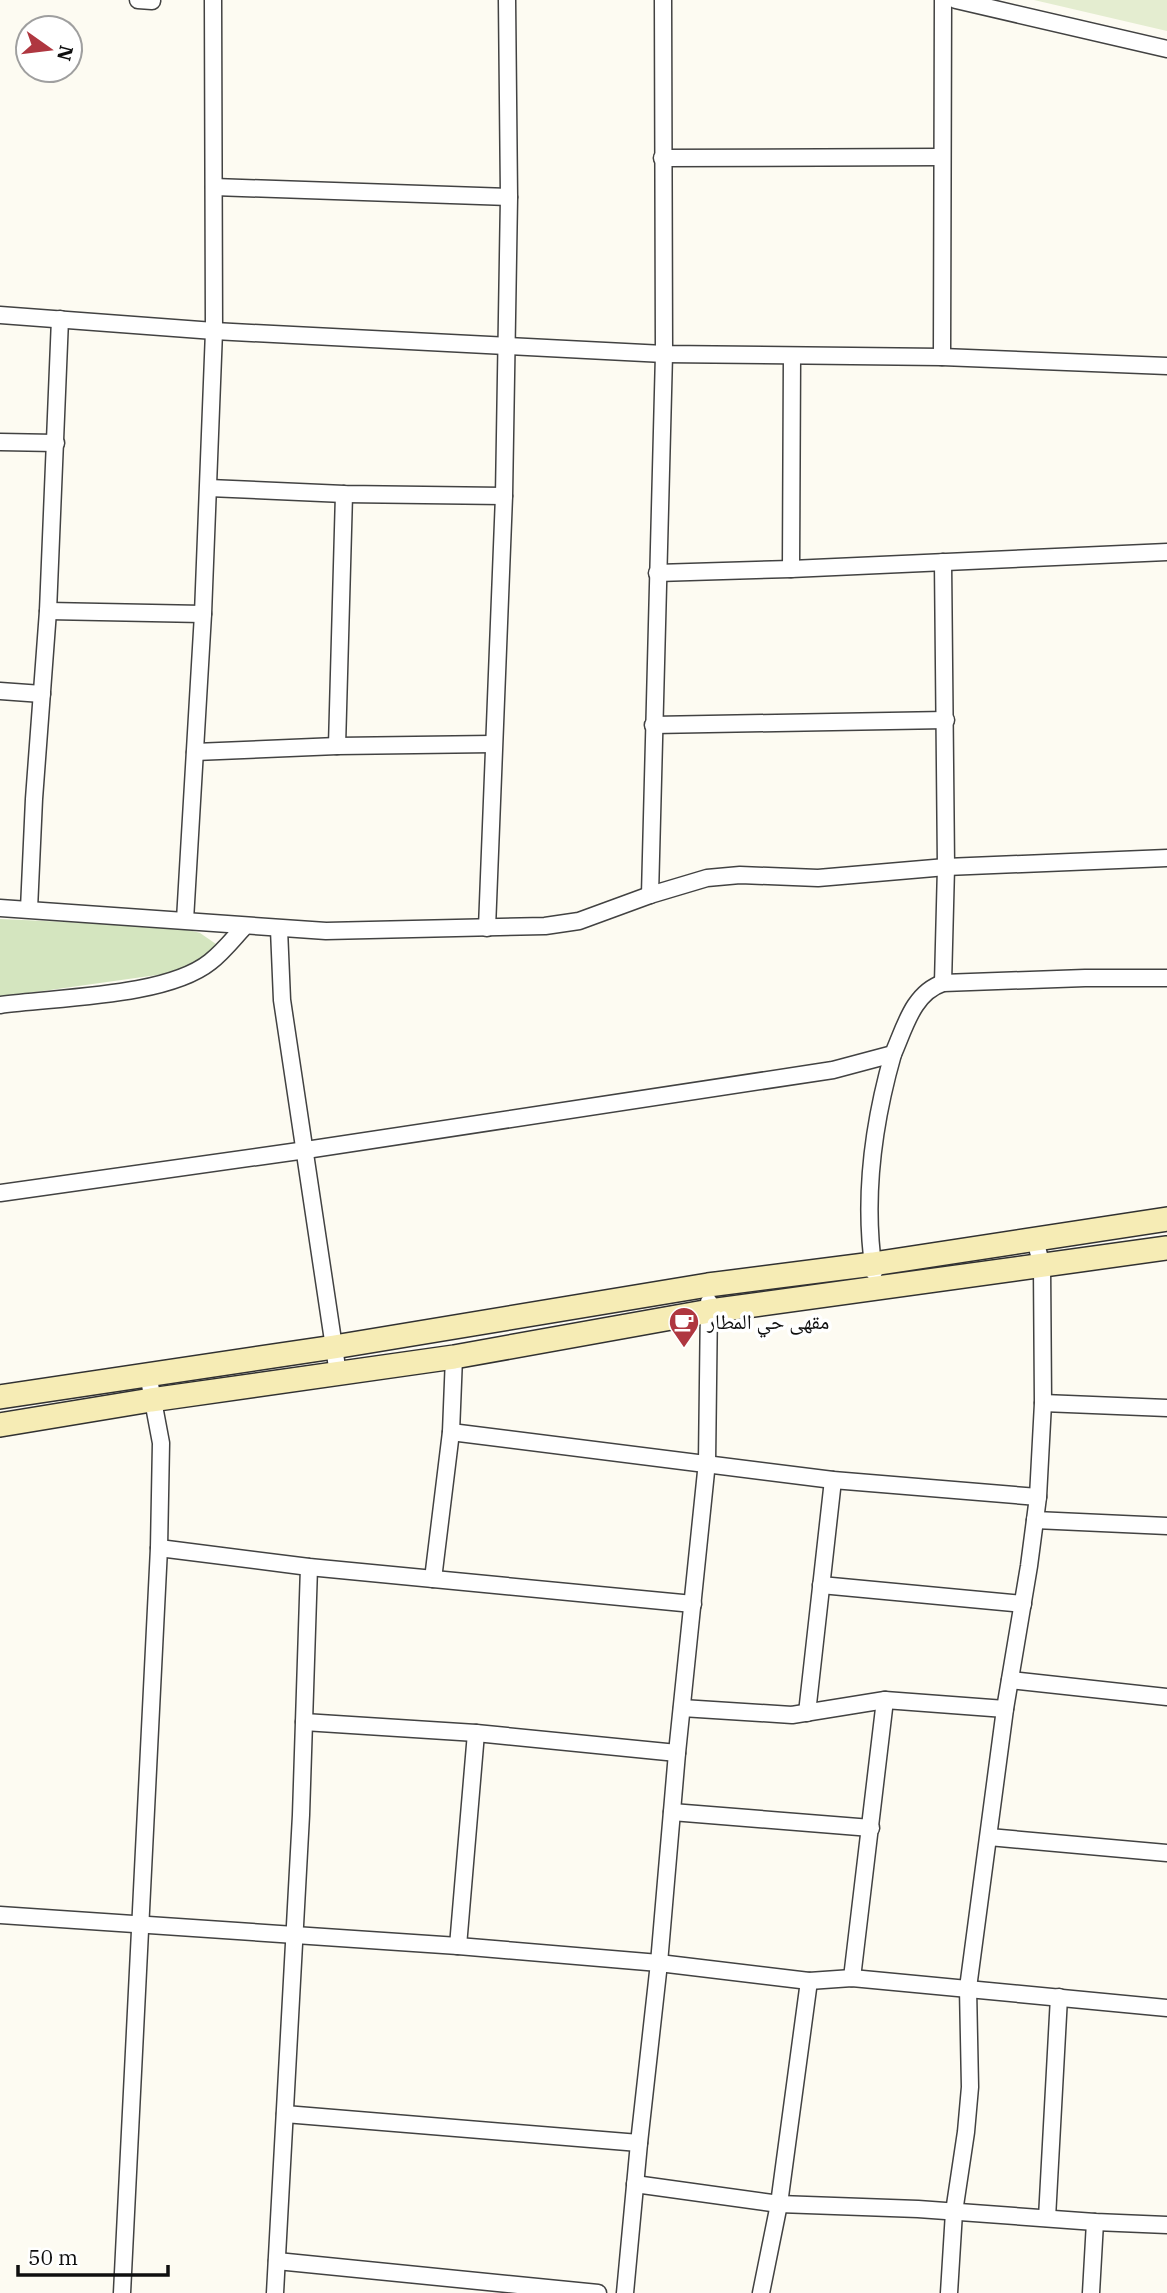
<svg xmlns="http://www.w3.org/2000/svg" width="1167" height="2293" font-family="'IBM Plex Serif','Noto Naskh Arabic',serif">
  <style>
    .green { fill: #d4e5bf }
    .pitch { fill: #e4edd0 }
    .lines { fill: none; stroke-linecap: round; stroke-linejoin: round }
    .street-casing { stroke: #424242; stroke-width: 19 }
    .secondary-casing { stroke: #313131; stroke-width: 26 }
    .street { stroke: #fff; stroke-width: 16 }
    .secondary { stroke: #f6ecb5; stroke-width: 23 }
    .labels { text-anchor: middle; stroke-width: 7; stroke-linejoin: round; paint-order: stroke }
    .poi-label { font-size: 21px; fill: #0f0f0f; stroke: #fff; text-anchor: start }
  </style>
  <rect width="100%" height="100%" fill="#fdfbf2"/>
  <polygon class="green" points="0,919 177,927 200,933 216,944 199,963 164,974 0,997"/>
  <polygon class="pitch" points="1034,0 1167,0 1167,31"/>
  <g class="lines">
    <g class="street-casing">
      <g id="street">
        <polyline points="138,0 152,1"/>
        <polyline points="956,0 1167,49"/>
        <polyline points="662,158 941,157"/>
        <polyline points="214,187 509,197"/>
        <polyline points="0,315 214,331 664,354 942,357 1167,366"/>
        <polyline points="942,357 943,0"/>
        <polyline points="0,442 56,443"/>
        <polyline points="209,488 344,494 504,496"/>
        <polyline points="791,569 792,356"/>
        <polyline points="657,573 791,569 1167,552"/>
        <polyline points="48,611 203,614"/>
        <polyline points="0,691 42,694"/>
        <polyline points="653,725 946,720"/>
        <polyline points="337,746 344,494"/>
        <polyline points="195,752 337,746 493,744"/>
        <polyline points="650,895 664,354 663,0"/>
        <polyline points="0,908 326,931 545,926 579,921 650,895 707,878 740,875 818,878 946,867 1167,858"/>
        <polyline points="29,909 34,799 48,611 60,319"/>
        <polyline points="185,920 203,614 214,331 213,0"/>
        <polyline points="487,928 504,496 509,197 507,0"/>
        <polyline points="279,929 282,1000 338,1374"/>
        <polyline points="943,983 946,867 943,562"/>
        <path d="M0,1005C57,997 166,997 210,962C223,952 233,939 244,927"/>
        <path d="M0,1193L306,1150L833,1070L893,1054C905,1027 913,993 943,983L1085,978H1167"/>
        <path d="M874,1272C863,1199 873,1124 893,1054"/>
        <polyline points="1043,1403 1167,1408"/>
        <polyline points="451,1432 833,1480 1038,1497"/>
        <polyline points="1035,1520 1167,1526"/>
        <polyline points="159,1548 309,1567 693,1604"/>
        <polyline points="433,1579 451,1432 454,1357"/>
        <polyline points="821,1585 1023,1604"/>
        <polyline points="1010,1680 1167,1697"/>
        <polyline points="682,1708 792,1715 885,1700 1005,1709"/>
        <polyline points="807,1713 833,1480"/>
        <polyline points="304,1722 476,1733 677,1753"/>
        <polyline points="672,1812 871,1828"/>
        <polyline points="989,1837 1167,1853"/>
        <polyline points="0,1915 458,1946 659,1963 809,1981 852,1978 1167,2008"/>
        <polyline points="458,1946 476,1733"/>
        <polyline points="852,1978 885,1700"/>
        <polyline points="285,2114 639,2143"/>
        <polyline points="635,2184 779,2204 918,2209 1095,2222 1167,2225"/>
        <polyline points="1047,2218 1059,1997"/>
        <polyline points="277,2261 598,2293"/>
        <polyline points="122,2293 159,1548 161,1443 148,1374"/>
        <polyline points="275,2293 301,1815 309,1567"/>
        <polyline points="625,2293 639,2143 659,1963 677,1753 707,1462 709,1302"/>
        <polyline points="761,2293 779,2204 809,1981"/>
        <polyline points="949,2293 954,2212 966,2132 970,2087 968,1988 1005,1709 1029,1566 1038,1497 1043,1403 1042,1266 1035,1240"/>
        <polyline points="1091,2293 1095,2222"/>
      </g>
    </g>
    <g class="secondary-casing">
      <g id="secondary">
        <polyline points="0,1397 334,1347 708,1285 873,1264 1167,1219"/>
        <polyline points="0,1425 151,1400 454,1357 710,1311 1167,1248"/>
      </g>
    </g>
    <use href="#street" class="street"/>
    <use href="#secondary" class="secondary"/>
  </g>
  <defs>
    <g id="cafe-pin" transform="scale(1.575)"><path d="M0 17L-7.5 6A9.5 9.5 0 1 1 7.5 6Z" fill="#af3740" stroke="#fff"/><path d="M-5.5-4.5H6V0H3Q3 3.5 0 3.5H-2.5Q-5.5 3.5-5.5 0ZM3-3.2v2h1.7v-2ZM-6 4.5H4V6H-6Z" fill="#fff"/></g>
  </defs>
  <g fill-rule="evenodd">
    <use href="#cafe-pin" x="684" y="1322"/>
  </g>
  <g class="labels">
    <g class="poi-label">
      <text x="707" y="1329">مقهى حي المطار</text>
    </g>
  </g>
  <g transform="translate(49 49) rotate(104)"><circle r="33" fill="#ffffff" stroke="#9f9f9f" stroke-width="2"/>
  <path d="M0-5L12 26L0 18L-12 26Z" fill="#af3740"/>
  <text y="-10" font-size="19" font-weight="bold" text-anchor="middle" fill="#0f0f0f">N</text>
  </g>
  <path d="M18 2265v10h150v-10" fill="none" stroke="#0f0f0f" stroke-width="3.5"/>
  <text x="28" y="2265" font-size="21" fill="#0f0f0f" stroke="#ffffff" stroke-width="5" paint-order="stroke">50 m</text>
</svg>
